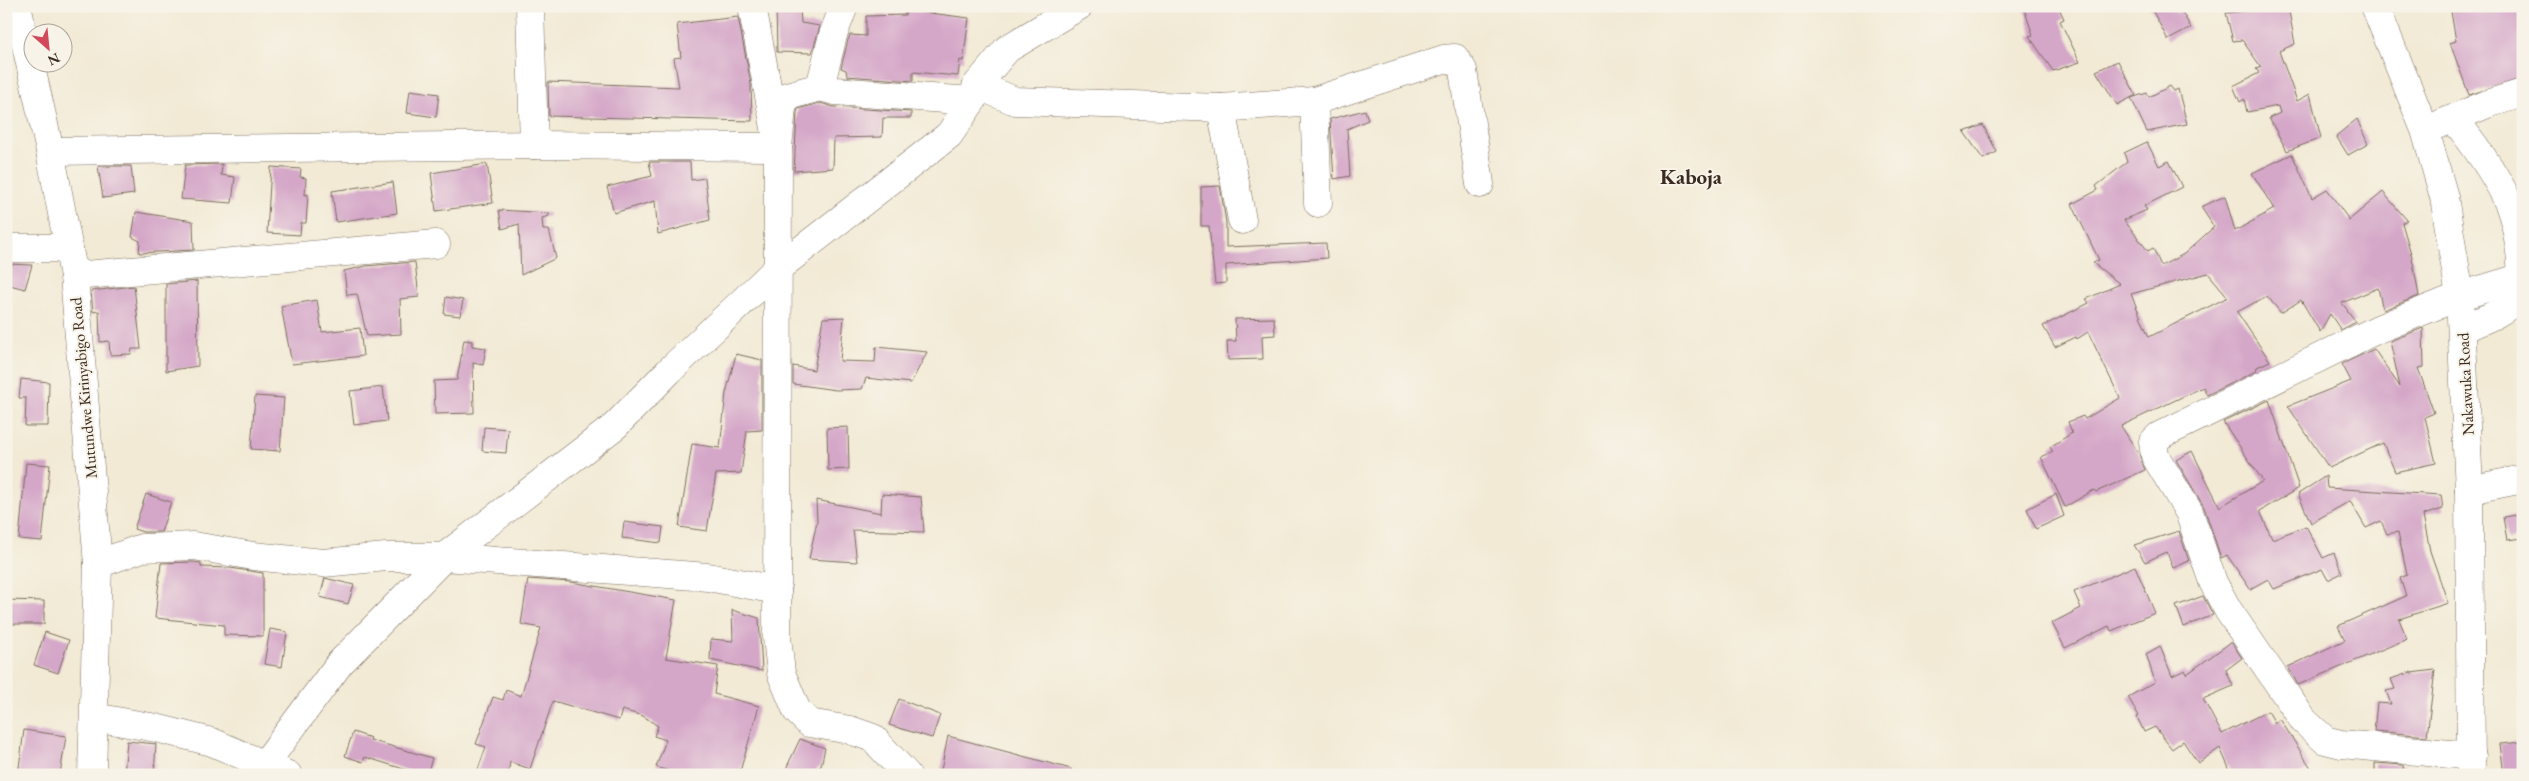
<svg xmlns="http://www.w3.org/2000/svg" width="2529" height="781" font-family="'EB Garamond',serif">
  <style>
    .building { fill: #d4a6c8; fill-rule: evenodd }
    .lines { fill: none; stroke-linecap: round; stroke-linejoin: round }
    .minor-casing { stroke: #7b6d5e; stroke-width: 29 }
    .major-casing { stroke: #7b6d5e; stroke-width: 29 }
    .minor { stroke: #fff; stroke-width: 28 }
    .major { stroke: #fff; stroke-width: 28 }
    .labels { text-anchor: middle; stroke-width: 4; stroke-linejoin: round; paint-order: stroke }
    .street-label { font-size: 16px; fill: #3b2a1e; stroke: #f7f3e8 }
    .district-label { font-size: 21px; font-weight: bold; fill: #3b2a1e; stroke: #f7f3e8 }
  </style>
  <rect width="100%" height="100%" fill="#f7f3e8"/>
  <filter id="ink" filterUnits="userSpaceOnUse"><feTurbulence type="fractalNoise" baseFrequency=".02" numOctaves="2"/><feDisplacementMap in="SourceGraphic" scale="10" xChannelSelector="R" yChannelSelector="G"/><feConvolveMatrix kernelMatrix="1 2 1 2 8 2 1 2 1" color-interpolation-filters="sRGB"/></filter>
  <filter id="wash" filterUnits="userSpaceOnUse"><feTurbulence type="fractalNoise" baseFrequency=".0096" numOctaves="4" result="noise"/><feDisplacementMap in="SourceGraphic" scale="20" xChannelSelector="R" yChannelSelector="G"/><feGaussianBlur stdDeviation="1.12" result="paint"/><feColorMatrix in="noise" values="0 0 0 0 0 0 0 0 0 0 0 0 0 0 0 0 0 1.4 0 .05"/><feComposite in="paint" operator="in"/></filter>
  <g filter="url(#wash)">
    <rect width="100%" height="100%" fill="#f2ead5"/>
    <g id="blocks">
      <g class="building">
        <polygon points="776,6 800,6 801,23 820,26 812,53 777,52"/>
        <polygon points="2023,6 2058,6 2064,19 2060,21 2080,62 2053,71 2029,36 2033,35"/>
        <polygon points="2150,6 2172,6 2176,13 2181,10 2191,28 2168,40"/>
        <polygon points="2256,6 2288,6 2295,44 2279,51 2297,101 2310,94 2321,138 2287,151 2269,118 2280,113 2278,106 2247,112 2244,99 2240,102 2233,86 2259,73 2256,69 2261,67 2242,40 2233,41 2226,13 2257,10"/>
        <polygon points="2450,6 2523,6 2523,78 2469,95 2450,43 2456,41"/>
        <polygon points="906,10 969,18 963,61 960,60 958,76 913,72 913,81 847,76 846,70 841,68 848,40 850,35 866,36 866,16 905,15"/>
        <polygon points="738,17 751,84 752,121 549,116 548,82 679,87 674,58 681,57 677,24"/>
        <polygon points="2118,61 2136,95 2117,105 2096,71"/>
        <polygon points="2170,86 2174,91 2178,89 2187,124 2147,132 2131,98 2147,93 2149,97"/>
        <polygon points="410,90 439,94 436,117 407,113"/>
        <polygon points="820,103 834,107 911,112 911,118 883,118 882,137 834,138 833,168 794,171 797,112 798,109"/>
        <polygon points="1365,110 1368,120 1347,129 1350,176 1334,179 1330,119"/>
        <polygon points="2357,119 2368,144 2348,155 2336,136"/>
        <polygon points="1983,125 1997,152 1983,159 1964,132"/>
        <path d="M2147,142L2159,166L2169,161L2182,187L2144,206L2147,210L2124,220L2148,251L2153,248L2161,266L2184,254L2214,227L2201,207L2225,196L2235,231L2274,209L2252,173L2292,154L2312,198L2327,189L2349,220L2383,192L2407,220L2402,223L2412,257L2419,296L2383,310L2378,288L2342,303L2356,322L2341,330L2330,314L2320,332L2301,300L2281,313L2267,296L2237,312L2270,361L2257,367L2256,371L2207,395L2203,387L2121,426L2139,454L2145,470L2096,492L2094,490L2065,507L2041,457L2053,452L2050,447L2072,433L2068,422L2083,416L2085,419L2120,398L2088,332L2077,339L2076,337L2055,347L2043,326L2089,303L2086,299L2120,284L2093,263L2099,260L2072,204L2098,190L2096,186L2127,162L2124,153ZM2208,273L2228,297L2149,337L2131,294Z"/>
        <polygon points="649,162 690,162 691,180 705,178 710,220 658,234 655,201 614,213 607,187 652,176"/>
        <polygon points="222,164 221,175 235,177 232,203 181,199 185,165"/>
        <polygon points="487,164 493,203 436,211 431,173"/>
        <polygon points="98,166 131,166 134,194 103,198"/>
        <polygon points="271,167 301,169 300,177 306,178 305,195 308,194 306,223 301,223 300,235 267,233"/>
        <polygon points="393,182 397,213 336,222 332,191"/>
        <polygon points="1220,186 1226,222 1226,247 1326,243 1327,258 1226,265 1226,283 1215,284 1209,226 1201,226 1201,187"/>
        <polygon points="499,210 549,213 549,216 542,218 543,230 549,230 556,258 521,275 519,224 502,229"/>
        <polygon points="136,212 193,221 194,250 139,253 140,241 132,237"/>
        <polygon points="415,262 419,297 400,299 401,334 367,336 357,294 347,295 344,271 366,266"/>
        <polygon points="6,264 32,265 25,289 6,284"/>
        <polygon points="197,281 198,366 166,371 166,284"/>
        <polygon points="134,286 141,349 132,349 131,354 110,355 109,341 100,342 99,311 93,312 91,291"/>
        <polygon points="446,297 463,300 460,316 444,314"/>
        <polygon points="317,300 322,332 360,328 363,356 292,364 281,306"/>
        <polygon points="844,317 840,361 875,362 876,347 927,352 911,383 866,378 862,389 836,390 793,384 793,366 814,370 823,318"/>
        <polygon points="1274,318 1275,335 1262,336 1263,359 1228,360 1227,341 1236,341 1235,319"/>
        <polygon points="2423,328 2424,367 2418,368 2434,413 2425,417 2436,463 2395,472 2383,443 2329,468 2288,406 2351,381 2342,364 2374,349 2400,387 2390,341"/>
        <polygon points="464,340 472,341 472,346 486,348 483,365 473,363 474,413 435,414 434,381 457,380"/>
        <polygon points="736,354 762,360 762,430 747,431 741,473 716,474 707,531 679,527 692,444 720,448 726,393"/>
        <polygon points="21,379 49,382 48,426 25,426 26,398 19,398"/>
        <polygon points="383,387 387,421 354,425 350,391"/>
        <polygon points="255,396 284,398 280,451 251,449"/>
        <polygon points="2269,400 2299,488 2260,511 2272,539 2306,526 2323,558 2334,553 2342,573 2328,580 2322,569 2274,589 2268,579 2250,589 2227,555 2221,558 2204,507 2176,460 2192,451 2220,507 2263,481 2223,422"/>
        <polygon points="484,427 508,429 506,453 482,451"/>
        <polygon points="848,427 849,469 828,470 827,428"/>
        <polygon points="26,463 50,465 42,541 19,539"/>
        <polygon points="2326,476 2327,488 2441,495 2443,509 2423,515 2430,551 2448,603 2399,619 2407,639 2298,685 2288,667 2345,640 2338,626 2406,596 2400,578 2407,575 2398,532 2387,534 2381,521 2366,528 2350,501 2311,523 2298,494"/>
        <polygon points="146,494 171,502 161,532 143,532 134,529"/>
        <polygon points="882,494 921,497 924,532 853,530 857,562 809,559 817,521 816,500 881,513"/>
        <polygon points="2056,494 2064,516 2036,529 2027,509"/>
        <polygon points="2523,514 2523,538 2507,540 2503,517"/>
        <polygon points="624,522 663,527 661,543 622,538"/>
        <polygon points="2179,531 2189,561 2173,568 2167,552 2145,562 2134,545"/>
        <polygon points="193,562 201,563 201,567 230,568 263,573 263,636 224,635 224,625 155,618 161,563"/>
        <polygon points="2135,566 2155,613 2111,631 2109,626 2065,648 2052,623 2081,608 2074,592"/>
        <polygon points="325,578 354,585 348,604 320,597"/>
        <polygon points="528,579 571,582 676,600 666,658 718,666 714,694 759,706 739,775 682,775 656,767 666,740 654,736 658,726 643,716 622,710 619,720 553,701 530,769 510,762 508,775 476,775 486,747 476,744 493,697 503,700 506,690 521,696 541,628 521,624"/>
        <polygon points="2203,596 2213,615 2184,627 2176,606"/>
        <polygon points="6,600 44,601 44,624 6,624"/>
        <polygon points="732,610 759,618 762,671 710,660 711,639 733,641"/>
        <polygon points="270,629 287,632 282,667 264,664"/>
        <polygon points="45,632 69,640 58,673 34,665"/>
        <polygon points="2231,642 2242,658 2226,670 2233,686 2203,699 2222,734 2268,711 2275,723 2280,719 2311,768 2299,775 2232,775 2220,748 2198,763 2183,741 2172,749 2155,727 2144,732 2137,717 2139,716 2128,697 2155,682 2146,654 2160,646 2172,676 2185,670 2187,674"/>
        <polygon points="2435,670 2427,736 2374,731 2377,703 2391,704 2386,691 2395,689 2391,679 2411,672 2411,673"/>
        <polygon points="899,699 940,715 932,738 889,725"/>
        <polygon points="24,730 66,736 60,775 18,775"/>
        <polygon points="353,732 371,738 370,740 432,758 427,775 408,775 410,771 365,757 363,762 345,756"/>
        <polygon points="948,736 1071,769 1070,775 940,775"/>
        <polygon points="800,739 825,748 821,766 810,775 783,775"/>
        <polygon points="127,741 156,744 154,775 124,775"/>
        <polygon points="2523,742 2523,775 2504,775 2500,744"/>
        <polygon points="2375,763 2403,765 2404,775 2375,775"/>
      </g>
    </g>
  </g>
  <g filter="url(#ink)">
    <use href="#blocks" fill-opacity="0" stroke="#7b6d5e" stroke-width="1"/>
    <g class="lines">
      <g class="minor-casing">
        <g id="minor">
          <polyline points="17,6 50,151 74,276 98,564 92,775"/>
          <polyline points="530,6 534,145"/>
          <polyline points="752,6 775,128"/>
          <polyline points="977,85 1015,101 1221,108 1314,101 1444,59 1455,58 1463,70 1480,184"/>
          <polyline points="820,87 833,35 844,6"/>
          <polyline points="1314,101 1318,203"/>
          <polyline points="1221,108 1242,220"/>
          <path d="M2455,120C2473,143 2500,180 2510,207C2517,226 2529,284 2515,300C2502,314 2480,321 2462,329"/>
          <polyline points="2438,125 2487,104 2523,93"/>
          <polyline points="50,151 534,145 778,147"/>
          <polyline points="6,248 69,248"/>
          <polyline points="74,276 436,244"/>
          <polyline points="2469,490 2523,479"/>
          <polyline points="98,564 142,548 194,546 253,556 323,563 386,557 444,557 615,426 669,371 778,268 949,135 972,101 977,85 1007,49 1079,6"/>
          <polyline points="94,717 156,728 212,742 288,775"/>
          <polyline points="2472,756 2341,744 2325,740 2304,721 2228,610 2213,582 2189,512 2155,456 2153,442 2159,436 2378,329 2460,296 2523,277"/>
          <polyline points="254,775 264,765 340,663 444,557 708,577 777,590"/>
          <polyline points="907,775 873,738 850,730 809,723 797,711 781,673 777,637 778,147 782,108 787,96 820,87 835,91 972,101"/>
        </g>
      </g>
      <g class="major-casing">
        <polyline id="major" points="2375,6 2425,130 2444,197 2460,296 2469,490 2471,775"/>
      </g>
      <use href="#minor" class="minor"/>
      <use href="#major" class="major"/>
    </g>
  </g>
  <g class="labels">
    <g class="street-label">
      <text transform="translate(2465 384) rotate(-93)" y="6">Nakawuka Road</text>
      <text transform="translate(83 388) rotate(-95)" y="6">Mutundwe Kirinyabigo Road</text>
    </g>
    <g class="district-label">
      <text x="1691" y="184">Kaboja</text>
    </g>
  </g>
  <rect width="2529" height="781" fill="none" stroke="#f7f3e8" stroke-width="25"/>
  <g transform="translate(48 48) rotate(153)"><circle r="24" fill="#f7f3e8" stroke="#aca397"/>
  <path d="M0-4L9 19L0 12L-9 19Z" fill="#d1495b"/>
  <text y="-8" font-size="14" font-weight="bold" text-anchor="middle" fill="#3b2a1e">N</text>
  </g>
</svg>
